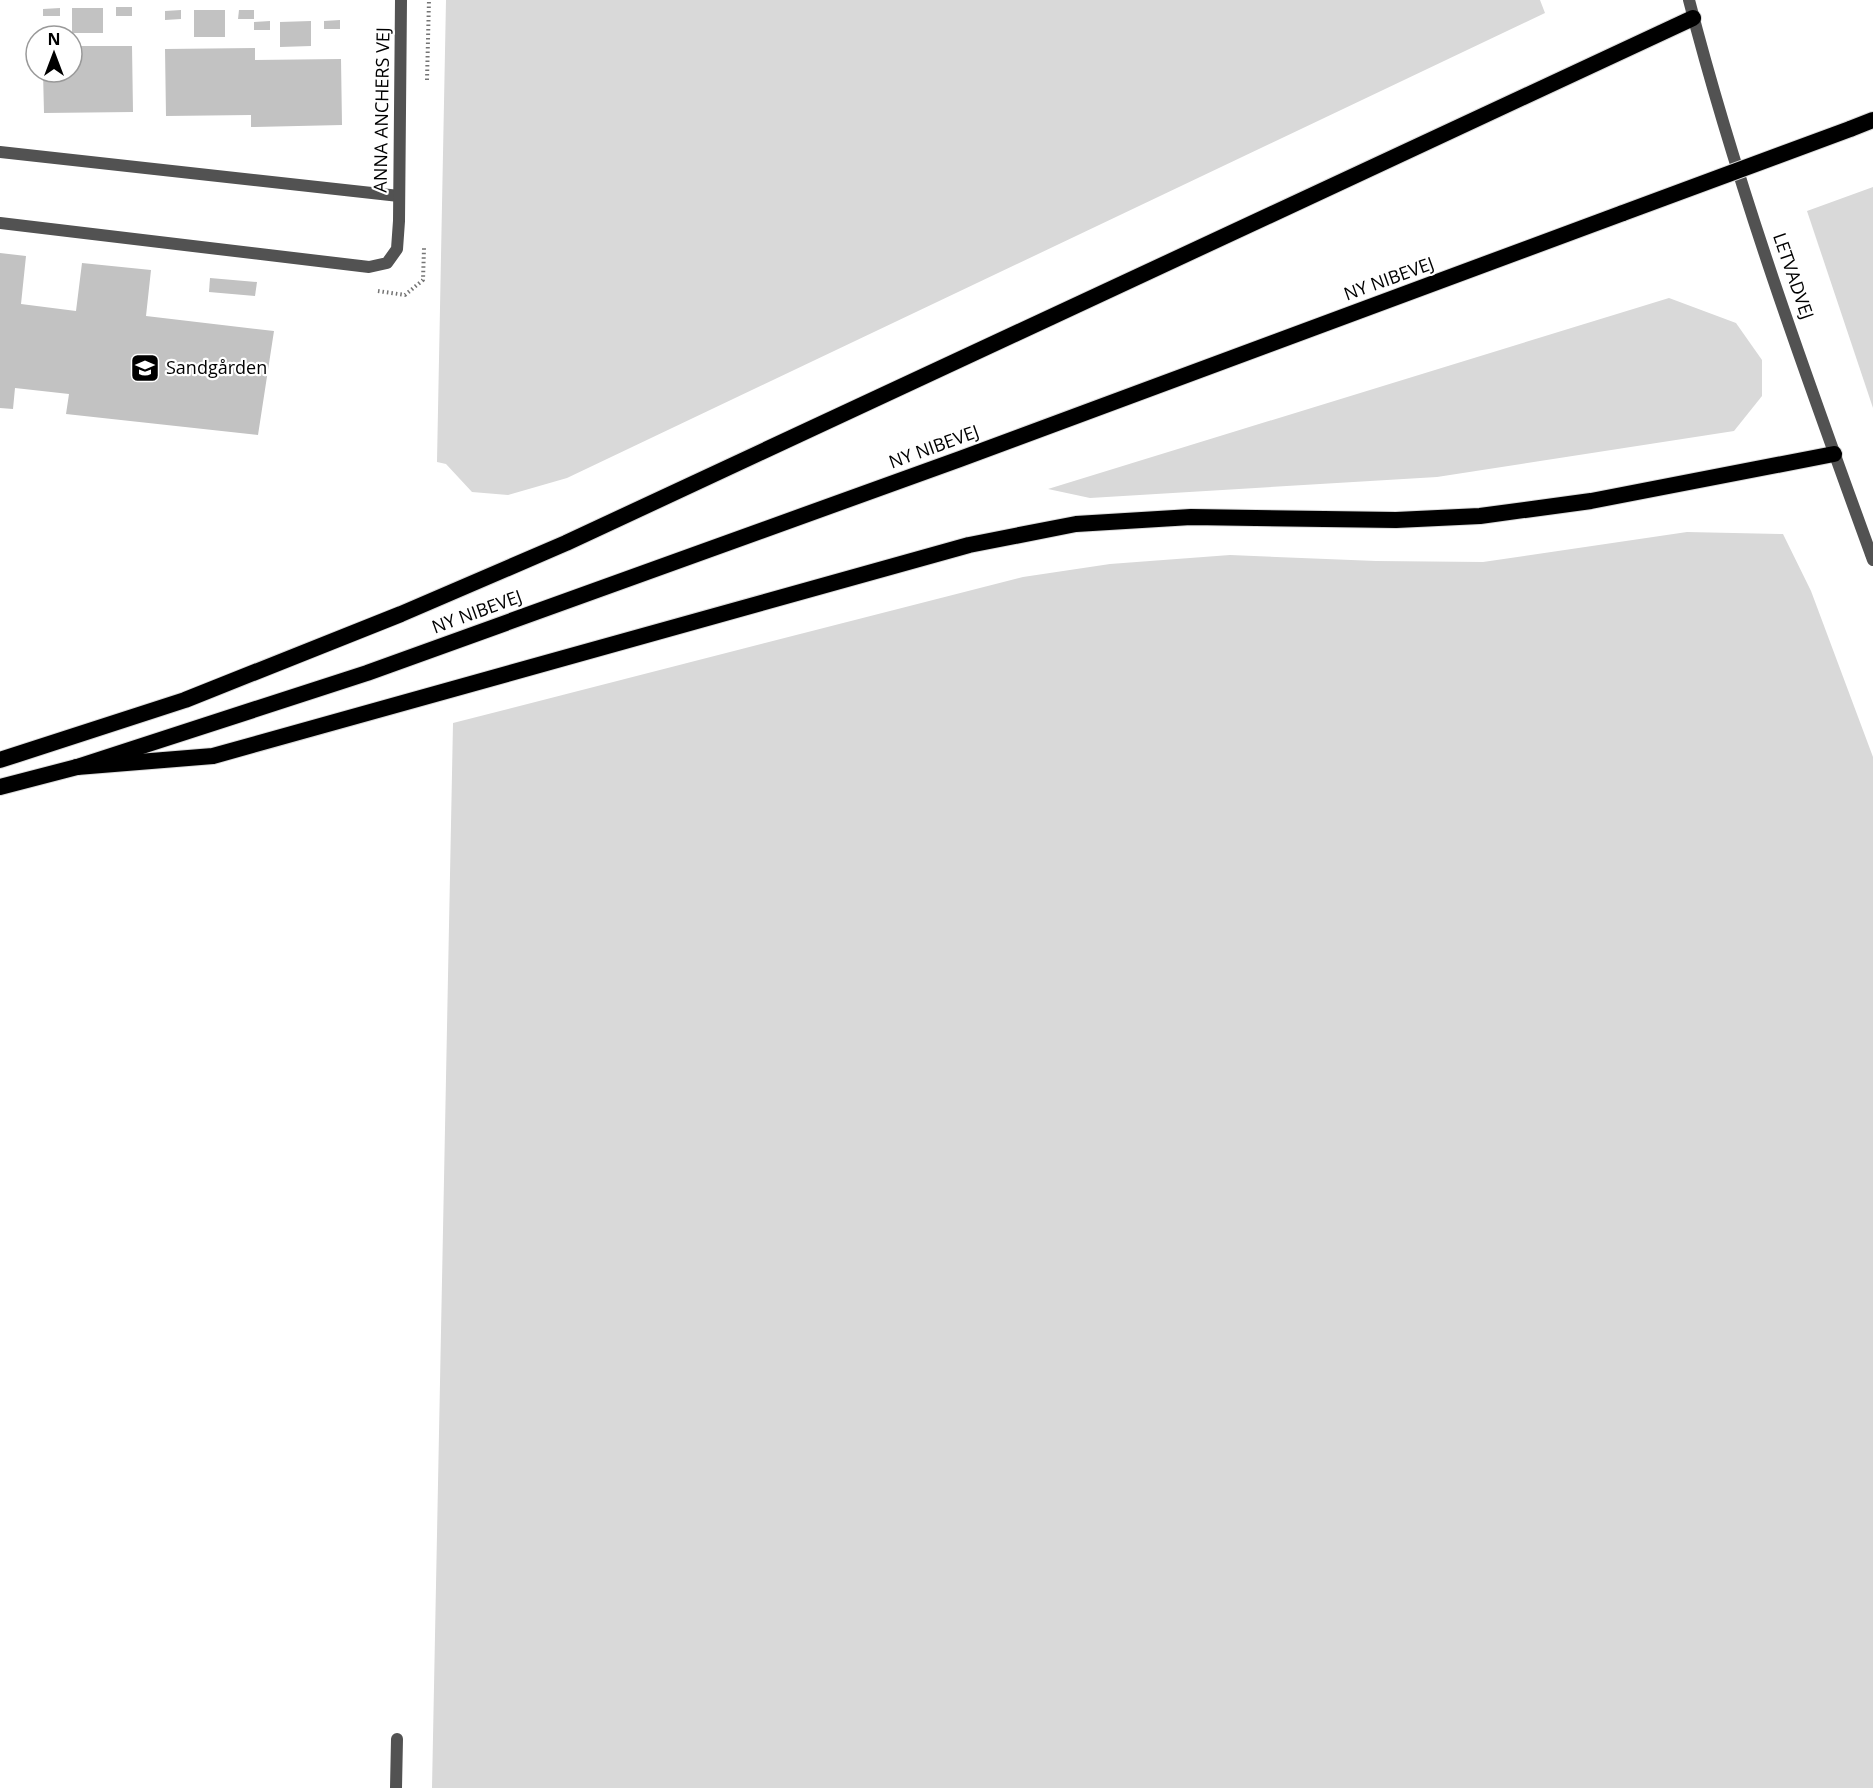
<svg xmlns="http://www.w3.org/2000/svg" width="1873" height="1788" font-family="'Open Sans',sans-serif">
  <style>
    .green { fill: #d9d9d9 }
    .building { fill: #c2c2c2 }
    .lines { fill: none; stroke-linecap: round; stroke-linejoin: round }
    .trunk-casing { stroke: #dbdbdb; stroke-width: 18 }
    .path { stroke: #747474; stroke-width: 4; stroke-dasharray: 1.5 3; stroke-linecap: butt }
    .service { stroke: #525252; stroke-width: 12 }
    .minor { stroke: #525252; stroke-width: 12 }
    .tertiary { stroke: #525252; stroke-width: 12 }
    .trunk { stroke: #000; stroke-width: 16 }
    .trunk-bridge-casing { stroke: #dbdbdb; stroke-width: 18; stroke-linecap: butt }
    .trunk-bridge { stroke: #000; stroke-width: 16 }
    .labels { text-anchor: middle; stroke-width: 4.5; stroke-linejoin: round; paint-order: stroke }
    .street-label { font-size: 18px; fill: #000; stroke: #fff }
    .poi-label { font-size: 18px; fill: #000; stroke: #fff; text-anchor: start }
  </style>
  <rect width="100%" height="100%" fill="#fff"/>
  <g class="green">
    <polygon points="446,0 1540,0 1545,13 567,478 508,495 472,492 446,464 437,462"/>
    <polygon points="1873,187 1873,408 1807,211"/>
    <polygon points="1669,298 1736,323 1762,360 1762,396 1734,431 1437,477 1090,498 1048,489"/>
    <polygon points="1687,532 1783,534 1811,591 1873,757 1873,1788 432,1788 453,723 1023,577 1110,564 1230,555 1376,561 1483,562"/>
  </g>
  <g class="building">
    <rect x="116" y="7" width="16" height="9"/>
    <polygon points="60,8 60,16 43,16 43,9"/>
    <rect x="72" y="8" width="31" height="25"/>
    <polygon points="181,10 181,19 165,20 165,11"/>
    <rect x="194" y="10" width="31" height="27"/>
    <polygon points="239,10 254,10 254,19 238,19"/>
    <polygon points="340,20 340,29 324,29 324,21"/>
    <polygon points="270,21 270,30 254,30 254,22"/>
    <polygon points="311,21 311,46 280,47 280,22"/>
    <polygon points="72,46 132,46 133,112 44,113 43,72 72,72"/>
    <polygon points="255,48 255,60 341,59 342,125 251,127 251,115 166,116 165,49"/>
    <polygon points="0,253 26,256 21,304 76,311 82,263 151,270 146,316 274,331 258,435 66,414 69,394 15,388 13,409 0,408"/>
    <polygon points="210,278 257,282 255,296 209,292"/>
  </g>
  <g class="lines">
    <g class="trunk-casing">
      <g id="trunk">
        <polyline points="1850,129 1873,120"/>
        <polyline points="0,760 185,700 401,614 566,543 1693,18"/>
        <polyline points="77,767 213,756 969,545 1076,524 1191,517 1396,520 1480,516 1591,501 1834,454"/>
        <polyline points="0,787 77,767 367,673 960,459 1623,213"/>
      </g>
    </g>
    <g class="path">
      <polyline points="427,80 429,0"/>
      <polyline points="378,291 405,295 423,280 424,248"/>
    </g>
    <polyline class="service" points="0,152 399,196"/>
    <g class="minor">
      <polyline points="0,223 369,267 387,263 397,249 399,221 401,0"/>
      <polyline points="396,1788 397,1739"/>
    </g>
    <path class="tertiary" d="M1689,0C1738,190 1806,376 1873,560"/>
    <use href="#trunk" class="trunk"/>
    <g class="trunk-bridge-casing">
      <polyline id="trunk-bridge" points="1623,213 1850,129"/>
    </g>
    <use href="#trunk-bridge" class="trunk-bridge"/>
  </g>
  <defs>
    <g id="school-square" transform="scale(1.5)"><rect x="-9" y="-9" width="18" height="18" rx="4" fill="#000" stroke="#fff"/><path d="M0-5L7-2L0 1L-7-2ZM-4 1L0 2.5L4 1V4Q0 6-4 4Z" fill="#fff"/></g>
  </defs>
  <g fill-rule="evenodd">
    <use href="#school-square" x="145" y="368"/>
  </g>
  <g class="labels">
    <g class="street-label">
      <text transform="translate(382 110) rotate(-89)" y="6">ANNA ANCHERS VEJ</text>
      <text transform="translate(1793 276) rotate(71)" y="6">LETVADVEJ</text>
      <text transform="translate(1389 279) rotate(-20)" y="6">NY NIBEVEJ</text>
      <text transform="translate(934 447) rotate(-20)" y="6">NY NIBEVEJ</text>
      <text transform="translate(477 612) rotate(-20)" y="6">NY NIBEVEJ</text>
    </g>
    <g class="poi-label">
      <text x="166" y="374">Sandgården</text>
    </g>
  </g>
  <g transform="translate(54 54)"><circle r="28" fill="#ffffff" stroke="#999999" stroke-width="1.5"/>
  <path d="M0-4.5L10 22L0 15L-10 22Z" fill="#000000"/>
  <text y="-9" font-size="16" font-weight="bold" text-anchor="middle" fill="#000000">N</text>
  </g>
</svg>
